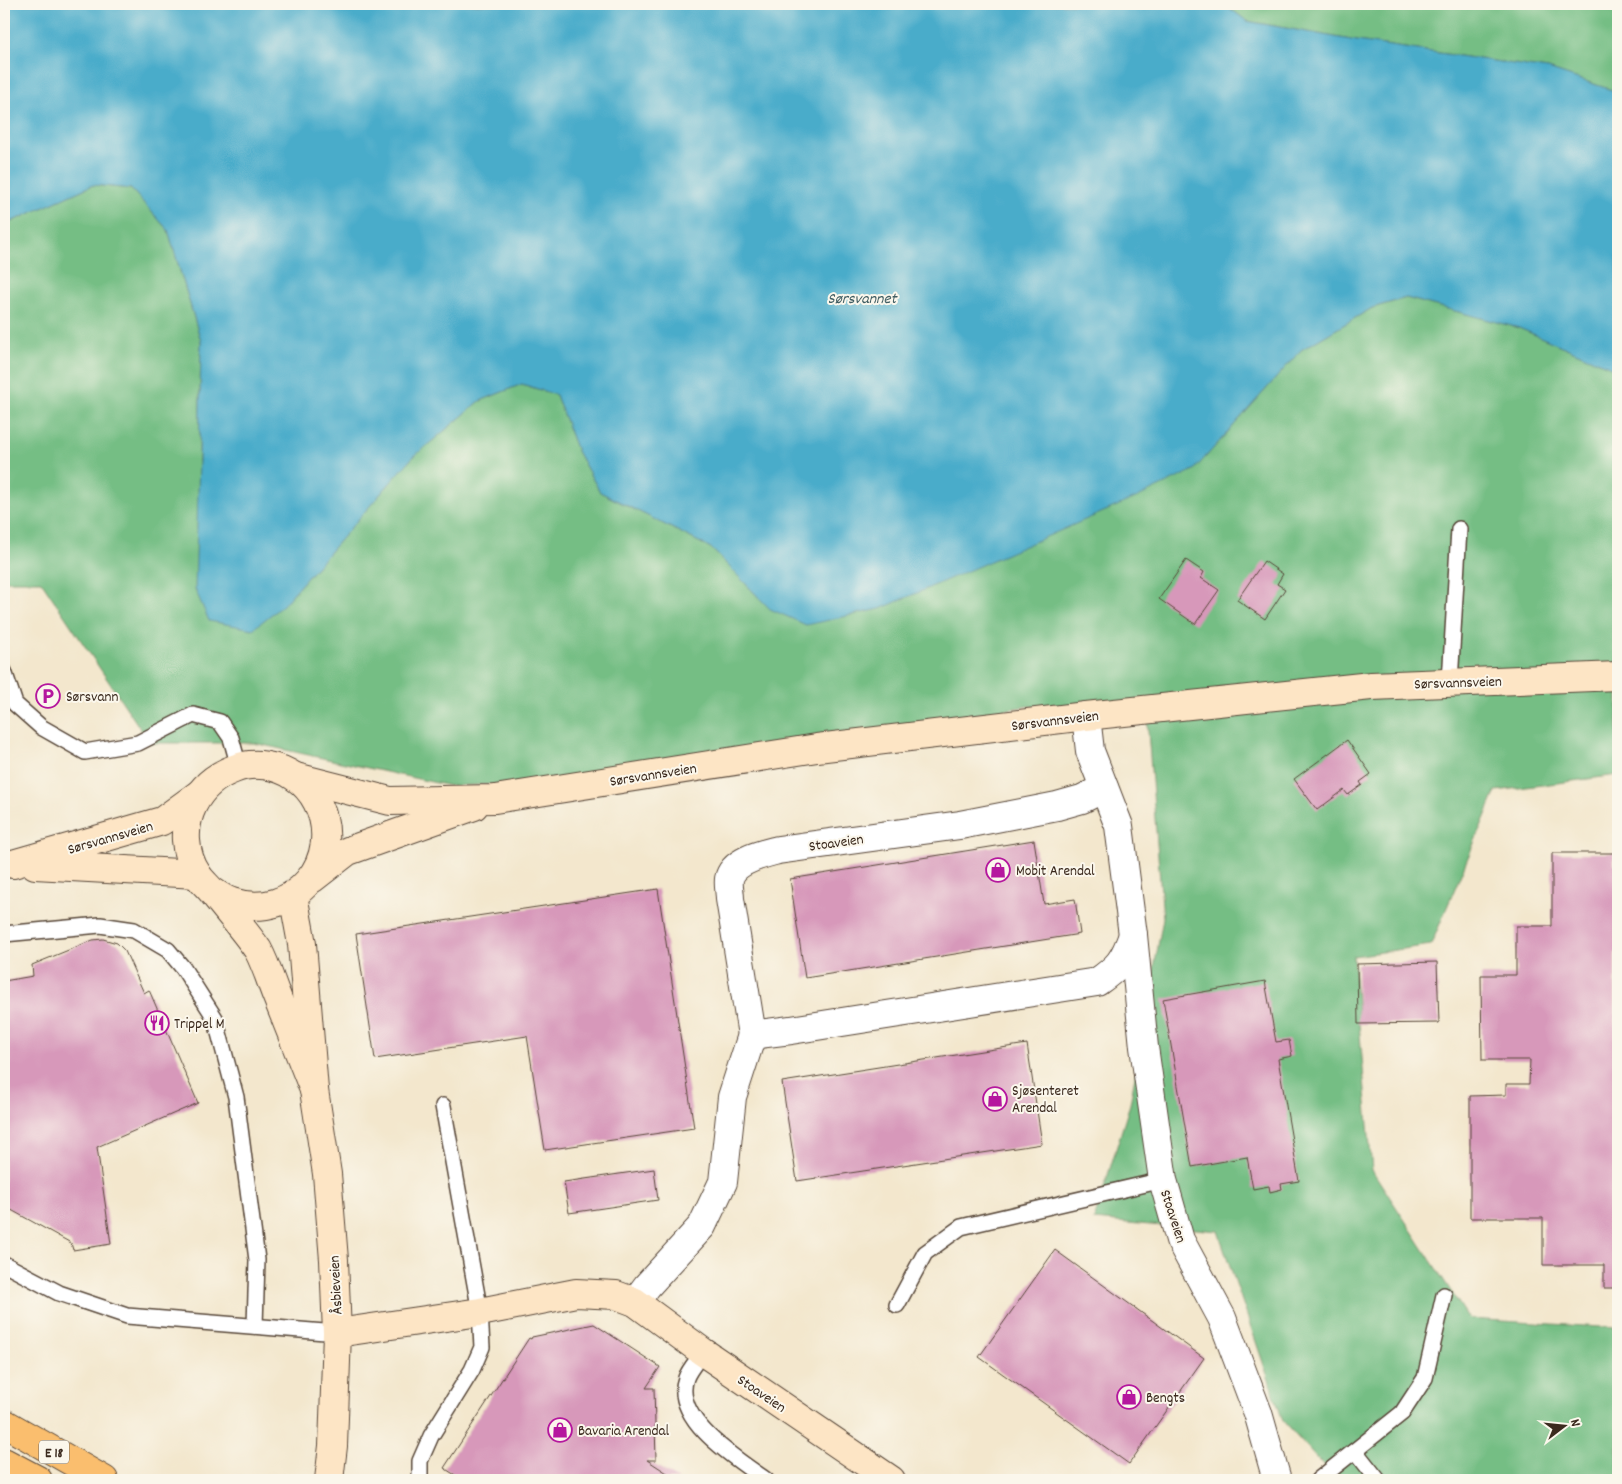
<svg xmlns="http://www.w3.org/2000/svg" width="1622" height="1484" font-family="Dekko,sans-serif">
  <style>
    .forest { fill: #74be84; stroke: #587451 }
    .water { fill: #4aacca; stroke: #426b74 }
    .building { fill: #d798ba }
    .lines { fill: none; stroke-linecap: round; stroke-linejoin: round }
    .lane-casing { stroke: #574638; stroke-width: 18 }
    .street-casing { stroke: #574638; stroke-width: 30 }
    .secondary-casing { stroke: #574638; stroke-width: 30 }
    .highway-casing { stroke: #574638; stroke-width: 30 }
    .lane { stroke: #fff; stroke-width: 15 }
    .street { stroke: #fff; stroke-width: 28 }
    .secondary { stroke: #fde5c5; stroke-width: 28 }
    .highway { stroke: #fabe6e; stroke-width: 28 }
    .labels { text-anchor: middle; stroke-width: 4; stroke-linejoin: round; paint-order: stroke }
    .shield { fill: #fbf7ec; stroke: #75685c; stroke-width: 1 }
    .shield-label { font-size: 14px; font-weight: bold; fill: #3b2a1e }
    .street-label { font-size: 15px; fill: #3b2a1e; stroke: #fbf7ec }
    .poi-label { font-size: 15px; fill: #3b2a1e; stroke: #fbf7ec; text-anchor: start }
    .water-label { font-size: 16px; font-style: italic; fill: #415e63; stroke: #fbf7ec }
  </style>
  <rect width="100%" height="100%" fill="#fbf7ec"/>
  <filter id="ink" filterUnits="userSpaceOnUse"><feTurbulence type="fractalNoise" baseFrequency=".02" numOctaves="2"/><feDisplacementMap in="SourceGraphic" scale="10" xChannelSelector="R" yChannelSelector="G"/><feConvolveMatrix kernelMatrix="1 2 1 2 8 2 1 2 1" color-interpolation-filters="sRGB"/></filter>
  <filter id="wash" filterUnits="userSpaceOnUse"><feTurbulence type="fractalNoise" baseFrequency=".0096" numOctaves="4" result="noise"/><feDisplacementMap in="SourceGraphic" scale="20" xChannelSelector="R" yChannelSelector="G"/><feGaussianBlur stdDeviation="1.12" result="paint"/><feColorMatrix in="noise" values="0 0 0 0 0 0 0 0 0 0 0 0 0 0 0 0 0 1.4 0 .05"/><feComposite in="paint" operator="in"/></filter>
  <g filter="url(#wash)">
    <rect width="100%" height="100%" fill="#f3e7cd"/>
    <g class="forest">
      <polygon points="1224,4 1618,4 1618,92 1548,69 1357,41 1247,21"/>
      <polygon points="93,185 131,189 168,230 201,341 199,462 283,605 412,458 480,401 522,384 556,395 577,451 600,492 711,548 770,609 1194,470 1301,350 1372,308 1406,298 1519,328 1618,370 1618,775 1496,791 1431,945 1353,956 1372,1170 1469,1319 1618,1328 1618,1480 1336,1480 1283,1421 1218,1231 1094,1220 1130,1104 1163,918 1147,719 1028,706 833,737 637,779 450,786 254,743 150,743 41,581 4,581 4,225"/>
    </g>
    <polygon class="water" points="4,4 1224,4 1247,21 1357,41 1548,69 1618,92 1618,370 1519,328 1406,298 1372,308 1301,350 1194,470 1140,496 880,609 806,625 770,609 711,548 600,492 577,451 556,395 522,384 480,401 412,458 283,605 253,629 209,621 195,589 199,462 201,341 168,230 131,189 93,185 4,225"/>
    <g id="blocks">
      <g class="building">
        <polygon points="1186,560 1204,572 1201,578 1219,590 1195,624 1159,599"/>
        <polygon points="1264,561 1283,574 1277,584 1285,589 1265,619 1237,600"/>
        <polygon points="1347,740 1371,774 1360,782 1362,785 1348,795 1344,790 1317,810 1294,779"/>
        <polygon points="1034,840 1044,904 1075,899 1080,934 805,978 790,879"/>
        <polygon points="1552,853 1614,853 1614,865 1618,865 1618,953 1615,953 1616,1082 1618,1082 1618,1288 1604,1288 1604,1265 1543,1265 1543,1218 1470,1218 1470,1096 1506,1095 1506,1084 1529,1084 1530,1060 1482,1060 1481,975 1516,975 1516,926 1552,926"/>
        <polygon points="658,889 694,1128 545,1150 527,1036 375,1059 356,934"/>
        <polygon points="103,939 117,943 125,951 144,993 149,990 198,1103 97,1147 111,1244 73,1250 71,1243 4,1206 4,981 33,976 32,965 93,940"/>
        <polygon points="1437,962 1439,1023 1358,1024 1357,964"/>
        <polygon points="1265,981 1276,1042 1289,1040 1292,1056 1278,1059 1299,1181 1281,1184 1282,1189 1270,1192 1269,1186 1253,1189 1247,1157 1192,1167 1163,999"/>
        <polygon points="1027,1044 1042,1144 797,1181 782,1082"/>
        <polygon points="654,1169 658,1200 569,1213 564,1182"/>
        <polygon points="1055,1250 1204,1358 1129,1464 979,1357"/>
        <polygon points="594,1324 660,1367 646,1388 654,1388 656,1460 647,1460 678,1480 463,1480 444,1468 529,1338 531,1339 532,1337"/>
      </g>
    </g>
  </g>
  <g filter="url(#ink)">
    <use href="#blocks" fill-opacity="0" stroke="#574638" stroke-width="1"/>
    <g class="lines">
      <g class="lane-casing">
        <g id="lane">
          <polyline points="4,671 15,704 41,727 85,752 138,743 193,715 220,722 231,738 239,767"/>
          <polyline points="1450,682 1459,529"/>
          <polyline points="4,934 100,925 134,930 168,950 183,968 215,1018 236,1097 257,1260 255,1326"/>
          <polyline points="4,1264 59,1293 127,1316 337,1333"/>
          <polyline points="897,1305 925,1253 961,1227 1163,1180"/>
          <path d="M703,1352C698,1360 689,1369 686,1378C671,1419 738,1460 766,1480"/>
          <polyline points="1355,1451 1378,1480"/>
          <polyline points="420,1480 420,1461 431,1436 472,1370 482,1347 480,1312 443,1106"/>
          <polyline points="1318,1480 1402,1413 1425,1378 1444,1295"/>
        </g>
      </g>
      <g class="street-casing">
        <g id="street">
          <polyline points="1086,716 1090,751 1119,826 1133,935 1144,1047 1163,1180 1180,1240 1222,1318 1258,1413 1277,1480"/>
          <path d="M1104,788L1082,799L1057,806L960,825L778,850C763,854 733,860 729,879C728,885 730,893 730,899L752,1035L791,1030L1097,982C1119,967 1124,960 1133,935"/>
          <polyline points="635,1302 647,1286 702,1226 723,1182 732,1097 752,1035"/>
        </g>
      </g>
      <g class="secondary-casing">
        <g id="secondary">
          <polyline points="296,777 390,801 495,799 817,748 1086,716 1371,686 1618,676"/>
          <polyline points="13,864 162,821 199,794"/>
          <polyline points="35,865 197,874"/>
          <polyline points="312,879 348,851 474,806"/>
          <path d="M212,891C218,895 225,900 232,902C294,922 346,859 317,802C312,792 304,783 295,777C278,765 253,761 234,769C215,776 202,787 193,805C182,827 184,854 197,874C201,881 209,887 214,894C228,912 245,931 258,950C265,963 270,979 275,992C288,1025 301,1058 314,1090"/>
          <polyline points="293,895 302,944 314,1090 327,1174 334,1260 337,1333 333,1446 329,1480"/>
          <polyline points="337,1333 480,1312 576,1293 616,1295 635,1302 703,1352 891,1480"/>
        </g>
      </g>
      <g class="highway-casing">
        <g id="highway">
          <polyline points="4,1423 104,1480"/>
          <polyline points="4,1462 38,1480"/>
        </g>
      </g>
      <use href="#lane" class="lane"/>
      <use href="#street" class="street"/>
      <use href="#secondary" class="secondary"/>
      <use href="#highway" class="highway"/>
    </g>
  </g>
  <defs>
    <g id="parking-ring" transform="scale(1.25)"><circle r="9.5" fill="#fbf7ec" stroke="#b5179e" stroke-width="1.5"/><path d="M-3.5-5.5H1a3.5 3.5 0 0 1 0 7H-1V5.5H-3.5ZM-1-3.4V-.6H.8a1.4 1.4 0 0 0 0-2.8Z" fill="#b5179e"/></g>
    <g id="shop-ring" transform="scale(1.25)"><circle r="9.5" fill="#fbf7ec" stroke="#b5179e" stroke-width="1.5"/><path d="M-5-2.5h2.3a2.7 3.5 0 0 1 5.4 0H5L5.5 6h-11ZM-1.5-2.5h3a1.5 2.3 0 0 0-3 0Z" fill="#b5179e"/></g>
    <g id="restaurant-ring" transform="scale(1.25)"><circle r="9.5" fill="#fbf7ec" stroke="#b5179e" stroke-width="1.5"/><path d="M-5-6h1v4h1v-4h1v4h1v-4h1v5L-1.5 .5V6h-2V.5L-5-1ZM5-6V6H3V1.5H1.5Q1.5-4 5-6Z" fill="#b5179e"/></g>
  </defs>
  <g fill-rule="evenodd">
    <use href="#parking-ring" x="48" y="696"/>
    <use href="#shop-ring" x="998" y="870"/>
    <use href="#restaurant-ring" x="157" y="1023"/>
    <use href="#shop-ring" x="995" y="1099"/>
    <use href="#shop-ring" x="1129" y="1397"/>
    <use href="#shop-ring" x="560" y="1430"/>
  </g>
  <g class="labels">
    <rect class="shield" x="39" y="1440.5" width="30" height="23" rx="4"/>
    <g class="shield-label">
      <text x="54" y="1457">E 18</text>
    </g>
    <g class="street-label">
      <text transform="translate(1458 682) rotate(-2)" y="5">Sørsvannsveien</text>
      <text transform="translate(1055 720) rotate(-7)" y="5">Sørsvannsveien</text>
      <text transform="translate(653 774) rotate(-9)" y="5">Sørsvannsveien</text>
      <text transform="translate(110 837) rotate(-16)" y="5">Sørsvannsveien</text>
      <text transform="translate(836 842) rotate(-8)" y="5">Stoaveien</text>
      <text transform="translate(1174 1216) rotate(72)" y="5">Stoaveien</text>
      <text transform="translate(335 1285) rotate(-93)" y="5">Åsbieveien</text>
      <text transform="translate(762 1393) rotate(34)" y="5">Stoaveien</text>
    </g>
    <g class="poi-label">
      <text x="66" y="701">Sørsvann</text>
      <text x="1016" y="875">Mobit Arendal</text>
      <text x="174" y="1028">Trippel M</text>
      <text x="1012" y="1095">Sjøsenteret<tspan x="1012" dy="17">Arendal</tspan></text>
      <text x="1146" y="1402">Bengts</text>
      <text x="578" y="1435">Bavaria Arendal</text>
    </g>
    <g class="water-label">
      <text x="862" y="303">Sørsvannet</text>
    </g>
  </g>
  <rect width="1622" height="1484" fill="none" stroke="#fbf7ec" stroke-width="20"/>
  <g transform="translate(1564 1426) rotate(74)" stroke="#fbf7ec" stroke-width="4" paint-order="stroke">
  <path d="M0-4L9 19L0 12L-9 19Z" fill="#3b2a1e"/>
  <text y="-8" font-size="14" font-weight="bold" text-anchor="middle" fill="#3b2a1e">N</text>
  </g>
</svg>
